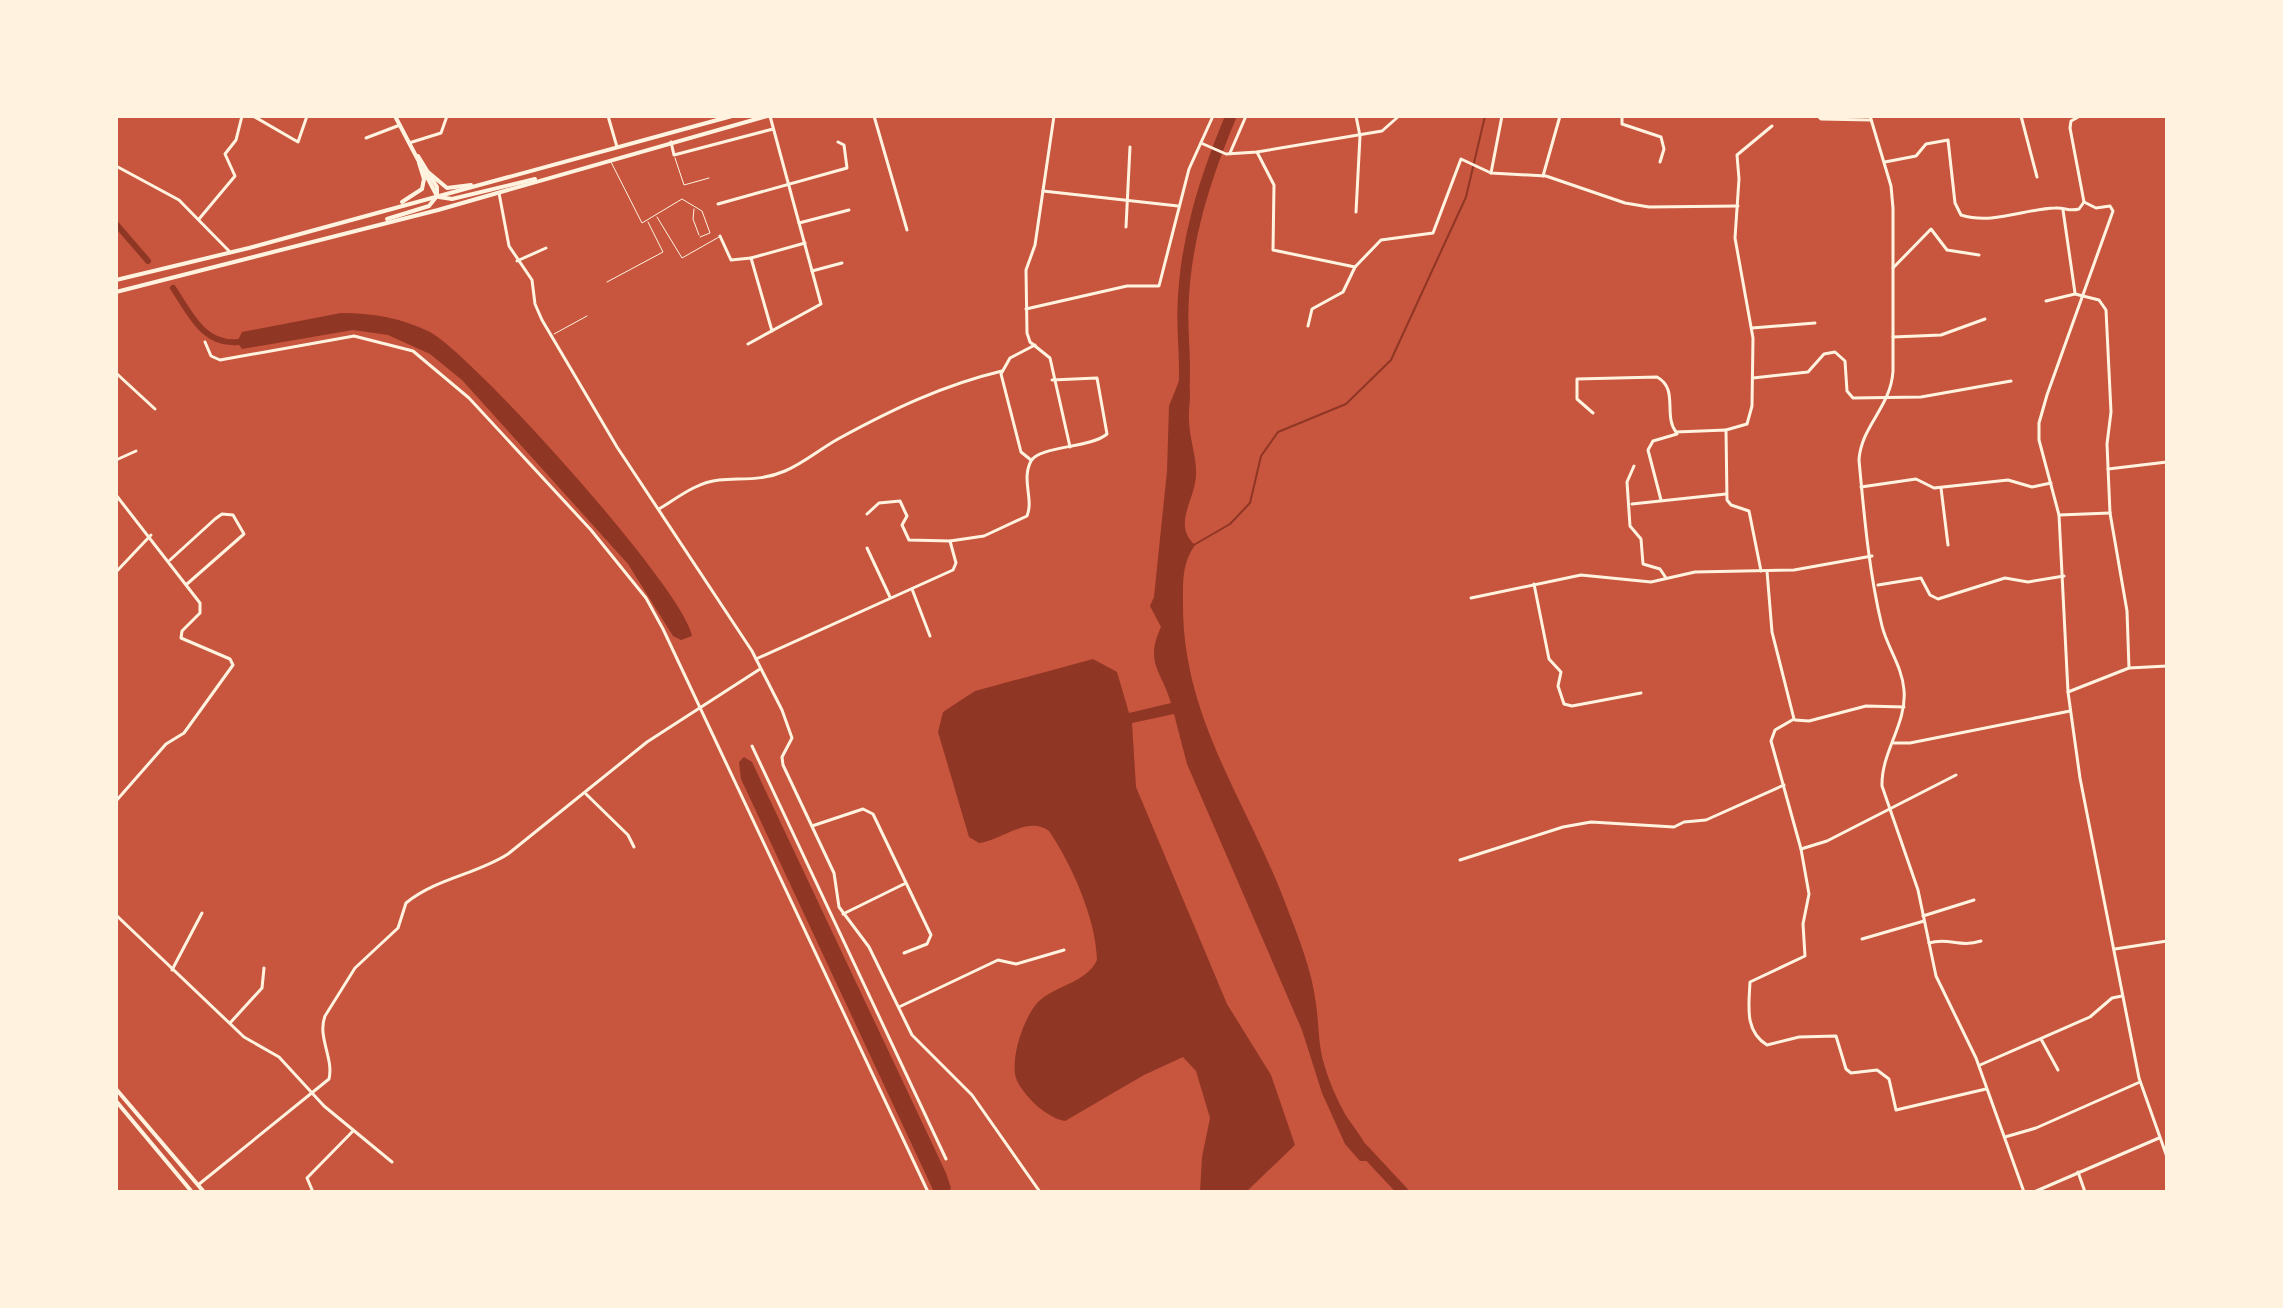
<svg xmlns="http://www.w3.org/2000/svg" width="2283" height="1308" font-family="Karla,sans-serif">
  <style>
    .water { fill: #8f3625 }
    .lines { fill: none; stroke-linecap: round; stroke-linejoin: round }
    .stream { stroke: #8f3625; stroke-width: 2 }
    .canal { stroke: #8f3625; stroke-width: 6 }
    .river { stroke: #8f3625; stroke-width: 11 }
    .service { stroke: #fff3e0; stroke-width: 1 }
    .minor { stroke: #fff3e0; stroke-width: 3 }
    .secondary { stroke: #fff3e0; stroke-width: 4 }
    .primary { stroke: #fff3e0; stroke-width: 4 }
  </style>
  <rect width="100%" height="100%" fill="#c8553d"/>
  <g class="water">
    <path d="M341,313C372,313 402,318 430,332C475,357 684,589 692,636L681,640L673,636L628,564L462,380L430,354L388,335L353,330L242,349L237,342L242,332Z"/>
    <path d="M1185,377C1194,388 1188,405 1189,419C1189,438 1197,457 1196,475C1195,501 1172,524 1195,545C1182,564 1183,580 1183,603C1182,718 1247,801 1286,905C1298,936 1312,970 1316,1004C1319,1024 1318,1044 1324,1064C1329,1081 1336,1098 1345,1114C1354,1128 1365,1140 1370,1156L1367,1161H1360L1345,1144L1322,1093L1302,1030L1187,764L1174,714L1132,723L1136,787L1227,1004L1271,1075L1295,1145L1246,1192H1200L1202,1157L1210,1118L1196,1071L1183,1057L1144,1075L1065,1121C1048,1119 1022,1095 1016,1078C1010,1058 1024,1017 1038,1002C1056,985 1086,983 1097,960C1096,919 1072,865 1049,831C1028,815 1002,840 979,843L969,837L938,732L943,712L975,691L1093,659L1117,672L1129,713L1171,703C1162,671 1144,663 1161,627L1150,606L1154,597L1167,471L1169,406L1179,381Z"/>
    <polygon points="744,757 752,762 946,1173 951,1188 949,1191 934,1192 741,779 739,762"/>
  </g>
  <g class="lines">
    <polyline class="stream" points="1192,546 1230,524 1250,503 1261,456 1278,432 1346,404 1391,360 1466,197 1485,116"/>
    <g class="canal">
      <polyline points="116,224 148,261"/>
      <path d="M173,288C190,313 203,345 237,342"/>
    </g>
    <g class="river">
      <path d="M1184,388C1186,361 1182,334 1183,307C1185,240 1205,178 1231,116"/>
      <polyline points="1361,1147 1403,1192"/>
    </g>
    <g class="service">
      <polyline points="675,158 684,185 709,178"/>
      <polyline points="611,162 642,223 682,199 702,211 710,233 700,237"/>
      <polyline points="694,209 693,219 699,235"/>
      <polyline points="657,217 682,258 719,237"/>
      <polyline points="607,282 663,252 648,222"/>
      <polyline points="554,334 587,316"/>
    </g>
    <g class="minor">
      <polyline points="253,116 298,142 307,116"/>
      <polyline points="608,116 617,147"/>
      <polyline points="874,116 907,230"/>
      <polyline points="1054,116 1035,245 1026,270 1027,333 1030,342 1050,358 1070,447"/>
      <polyline points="1356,116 1360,136 1356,212"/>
      <polyline points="1622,116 1622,124 1661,137 1664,149 1660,162"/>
      <polyline points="1818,116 1821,119 1871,120"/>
      <path d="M1870,116L1891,186L1893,208V371C1891,407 1861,426 1859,460C1864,514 1869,573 1882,626C1888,649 1902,666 1904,690C1907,724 1881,752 1882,786L1918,890L1936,976L1976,1058L2024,1192"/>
      <polyline points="2021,116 2037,177"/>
      <polyline points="2094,116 2102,116"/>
      <polyline points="366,138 400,125"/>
      <polyline points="671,142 674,155 773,129"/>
      <polyline points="409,143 441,133 447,116"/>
      <polyline points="1201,143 1226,154 1257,152 1382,131 1399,116"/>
      <polyline points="1257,152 1274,185 1273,250 1355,267"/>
      <polyline points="1230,153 1246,116"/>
      <path d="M1885,162L1916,156L1926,144L1948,140L1955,203L1961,215C1993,225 2024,209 2055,208C2065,207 2068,212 2079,209L2084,202L2070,128L2071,121L2080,116"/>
      <polyline points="116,166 179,200 230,252"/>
      <polyline points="1491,173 1502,116"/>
      <polyline points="1543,176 1560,116"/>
      <polyline points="1043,191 1178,206"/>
      <polyline points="499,193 509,246 532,280 535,304 542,320 617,447 752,651 782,710 792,738 782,757 783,765 834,873 839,907 869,947 912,1035 972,1095 1040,1192"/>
      <polyline points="2084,202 2096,208 2110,206 2113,211 2047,395 2039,423 2039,440 2059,515 2068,692 2080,778 2139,1078 2167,1157"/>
      <polyline points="718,204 847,168 844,145 838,142"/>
      <polyline points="2063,210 2075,293"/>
      <polyline points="199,219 235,176 225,154 236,140 242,116"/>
      <polyline points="799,223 849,210"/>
      <polyline points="1126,227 1130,147"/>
      <polyline points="720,236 731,260 751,258 772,331"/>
      <polyline points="751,258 805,243"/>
      <polyline points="517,261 546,248"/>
      <polyline points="1893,268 1931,229 1947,250 1979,255"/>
      <polyline points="812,271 842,263"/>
      <polyline points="2046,301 2075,294 2099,300 2106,310 2111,412 2107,444 2110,513 2127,611 2129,668"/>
      <polyline points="1026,309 1127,286 1159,286 1189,169 1213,116"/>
      <polyline points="1308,326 1312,309 1343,292 1355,267 1381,240 1433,233 1461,159 1491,173 1546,176 1625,203 1649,207 1738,206"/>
      <polyline points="1752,328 1815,323"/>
      <polyline points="1893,337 1941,335 1985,319"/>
      <polyline points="205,342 211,356 220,360 354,336 413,351 469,398 591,530 646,598 663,629 928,1192"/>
      <polyline points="748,344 821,304 770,116"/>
      <polyline points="116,373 155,409"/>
      <polyline points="1753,378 1808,372 1824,354 1835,352 1845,361 1847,391 1853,398 1921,397 2011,381"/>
      <path d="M1593,413L1577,399V379L1657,377C1679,389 1663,415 1676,432L1726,430L1727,500L1731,505L1749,511L1761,571"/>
      <polyline points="1726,430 1747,424 1752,406 1753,338 1735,238 1739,179 1737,155 1772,126"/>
      <polyline points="116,460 136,451"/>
      <polyline points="1031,460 1021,452 1001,374 1010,358 1035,345"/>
      <polyline points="1634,466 1627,482 1630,526 1641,539 1643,564 1660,569 1666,578"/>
      <polyline points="2108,469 2167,462"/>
      <polyline points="1861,487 1916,479 1934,488 2008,480 2032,487 2051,483"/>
      <polyline points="1941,488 1948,545"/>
      <polyline points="116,495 200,603 200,613 182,631 181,638 230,659 233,665 184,733 166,744 116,801"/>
      <polyline points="1661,500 1648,450 1653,441 1677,434"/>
      <polyline points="1632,504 1726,494"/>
      <path d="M659,509C677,498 697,482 719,480C744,478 762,481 785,471C804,463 820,449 838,439C891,410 943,385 1002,371"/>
      <polyline points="867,514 879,503 900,501 907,516 902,525 909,540 950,541"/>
      <polyline points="2059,515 2110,513"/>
      <polyline points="867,548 890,597"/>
      <polyline points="170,560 215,519 222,514 233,515 244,534 187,584"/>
      <path d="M1767,571L1772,632L1794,719L1775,730L1771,741L1801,849L1809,894L1803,924L1805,956L1750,982C1749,1005 1744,1031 1767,1045L1799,1037L1836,1036L1846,1069L1851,1073L1877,1070L1889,1079L1896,1110L1986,1089"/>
      <polyline points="116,572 151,535"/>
      <polyline points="1534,584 1549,659 1561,672 1558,686 1564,704 1572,706 1641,693"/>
      <polyline points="1878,585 1921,578 1930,595 1938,599 2005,578 2028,582 2064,576"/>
      <polyline points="912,589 930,636"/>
      <polyline points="1471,598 1581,575 1651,582 1695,572 1794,570 1872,556"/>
      <path d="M756,659L953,570L956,563L950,541L984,536L1027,516C1034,499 1021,480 1031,461C1039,446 1091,448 1107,434L1097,378L1052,380"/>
      <polyline points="2068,692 2129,668 2167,666"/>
      <polyline points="1795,720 1809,721 1866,706 1904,707"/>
      <polyline points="1894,743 1910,743 2070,711"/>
      <polyline points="752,746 946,1159"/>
      <polyline points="586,794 628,835 634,847"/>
      <polyline points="812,826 863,809 873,814 931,935 927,944 904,953"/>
      <polyline points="1801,849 1827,841 1956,775"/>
      <polyline points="1460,860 1563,827 1591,822 1674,827 1684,822 1706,820 1784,785"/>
      <polyline points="843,914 904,884"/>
      <polyline points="116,915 244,1037 279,1057 324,1106 392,1162"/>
      <polyline points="1923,916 1974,900"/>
      <polyline points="1862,939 1924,921"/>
      <path d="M1929,943C1949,937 1959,948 1981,941"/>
      <polyline points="2115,949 2167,941"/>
      <polyline points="172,970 202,913"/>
      <polyline points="899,1007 998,960 1016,964 1064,950"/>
      <polyline points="230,1023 262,988 264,968"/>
      <polyline points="2041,1039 2058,1070"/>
      <polyline points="1980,1065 2090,1017 2112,998 2122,996"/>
      <polyline points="2005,1137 2036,1128 2140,1082"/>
      <polyline points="2078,1172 2085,1192"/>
      <path d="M198,1185L329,1079C334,1058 317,1037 325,1016L355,968L398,928L406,903C437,878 475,875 508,854L647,742L760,669"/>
      <polyline points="313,1192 307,1178 353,1131"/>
      <polyline points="2034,1192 2159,1138"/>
    </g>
    <g class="secondary">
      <polyline points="395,116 437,196"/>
      <polyline points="418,156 437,187 437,196"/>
    </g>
    <g class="primary">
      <polyline points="428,172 447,188 471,185"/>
      <polyline points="439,197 452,199 535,179"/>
      <polyline points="402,202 422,189 424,179 419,163"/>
      <polyline points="387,219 429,206 437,196"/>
      <polyline points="116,280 249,248 732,116"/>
      <polyline points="116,292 438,210 767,116"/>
      <polyline points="116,1089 204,1192"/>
      <polyline points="116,1101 192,1192"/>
    </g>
  </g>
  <rect width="2283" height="1308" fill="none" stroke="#fff3e0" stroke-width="236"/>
</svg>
